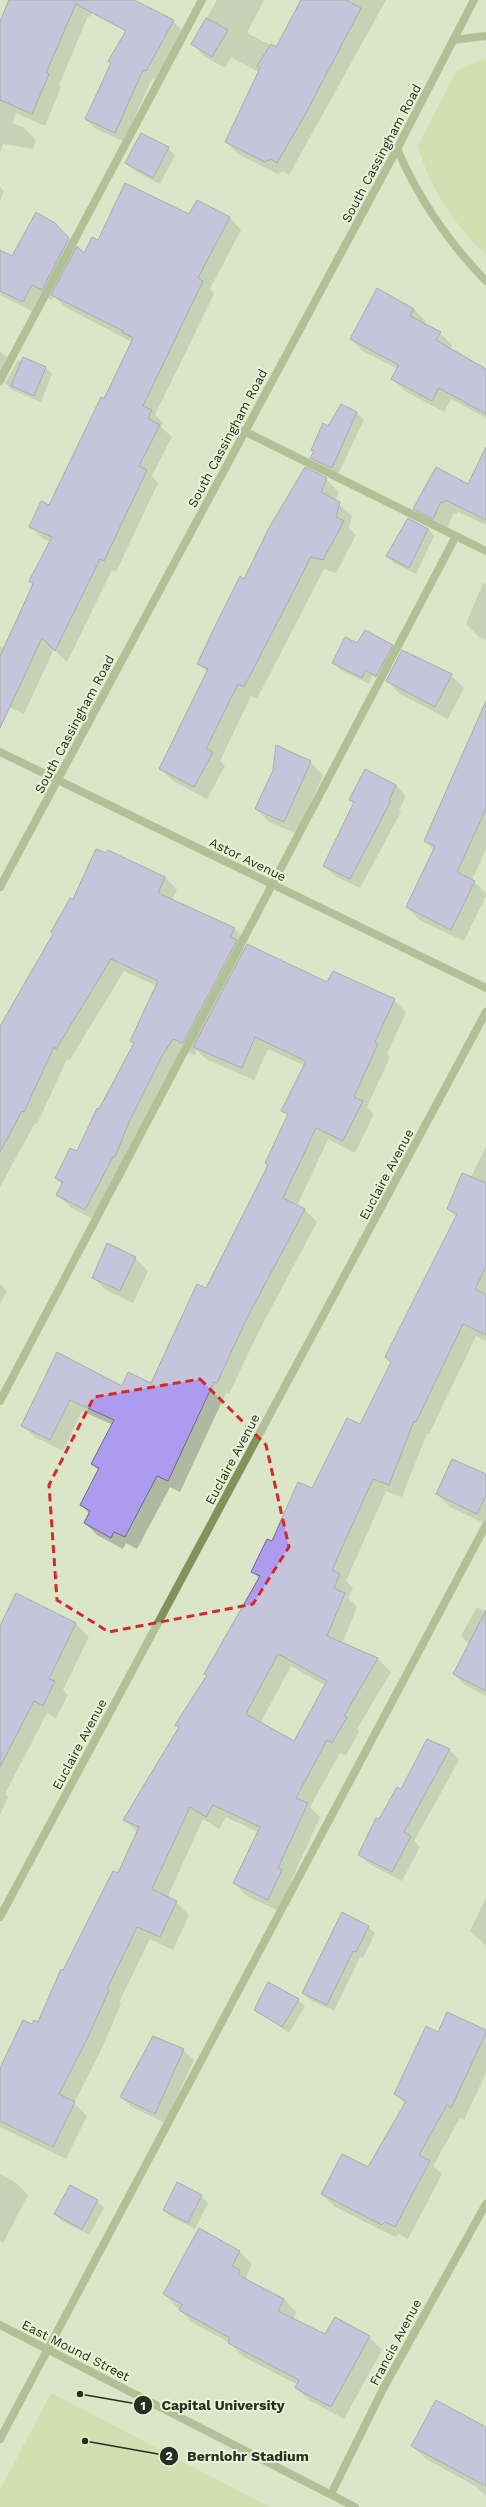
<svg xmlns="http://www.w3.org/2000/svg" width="486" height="2507" font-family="'Work Sans',sans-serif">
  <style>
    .green { fill: #c3d995 }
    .shadow { fill: #0003; fill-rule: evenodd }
    .building { fill: #ac9bef; stroke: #6e6a84; fill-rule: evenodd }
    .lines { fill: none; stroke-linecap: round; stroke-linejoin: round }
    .service { stroke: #81935b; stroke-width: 8 }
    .minor { stroke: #81935b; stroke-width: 8 }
    .marked { fill: none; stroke: #d62828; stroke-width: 3; stroke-dasharray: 8 5; stroke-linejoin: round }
    .labels { text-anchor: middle; stroke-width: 4; stroke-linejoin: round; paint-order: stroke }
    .street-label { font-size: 13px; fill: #2a2d22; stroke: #e8f3d5 }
    .leader { fill: none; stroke: #2a2d22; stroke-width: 1.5 }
    .callout-dot { fill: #2a2d22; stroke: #e8f3d5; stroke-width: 1.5 }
    .mark-label { font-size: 12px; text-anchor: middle; font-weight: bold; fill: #fff }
    .callout-label { font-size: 14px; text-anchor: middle; font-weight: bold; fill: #2a2d22; stroke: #e8f3d5; stroke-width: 4; stroke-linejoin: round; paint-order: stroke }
  </style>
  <rect width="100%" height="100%" fill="#dbe6c8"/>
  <g class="green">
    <path d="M486,58V256C456,226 428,186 418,145L457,70Z"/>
    <polygon points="51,2393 270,2507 0,2507 0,2490"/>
  </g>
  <g class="shadow">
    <polygon points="10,0 99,0 90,17 88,16 59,85 61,87 45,126 16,113 12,123 23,127 36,140 33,149 3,144 0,153 0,24"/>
    <polygon points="217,0 264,0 247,33 276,48 302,0 386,0 289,175 284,171 278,174 238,154 226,142 259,72 231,57 225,68 204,56 192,44"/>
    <polygon points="173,21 182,30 155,80 152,78 124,142 95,128 86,119 112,64 109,61 126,32 122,28"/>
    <polygon points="168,148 175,155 160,184 133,170 126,163"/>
    <polygon points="0,187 4,191 0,200"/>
    <polygon points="190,215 230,218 241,230 210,289 214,294 155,415 163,423 161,427 172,437 152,476 158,483 116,572 112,570 67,662 54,649 24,714 0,703 0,646 5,648 50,542 43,539 31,527 49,506 132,342 65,307 54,296 52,300 43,295 34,312 0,295 0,263 65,234 84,255 98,242"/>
    <polygon points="414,309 426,322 424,324 440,333 452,345 450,349 486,369 486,418 451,399 444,412 405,391 393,379 398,369 363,351 351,339"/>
    <polygon points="0,352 14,362 2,386 0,385"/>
    <polygon points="18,360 46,368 52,374 41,402 12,390 5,383"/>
    <polygon points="341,405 357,413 364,420 338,474 318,464 311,457 315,452 312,449"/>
    <polygon points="486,449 486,525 458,512 457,515 454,513 446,530 427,521 414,508 467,485"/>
    <polygon points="326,479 339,492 335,501 352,516 349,528 356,535 336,573 324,569 257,699 251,696 220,761 225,766 207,799 173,781 160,768 207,672 198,663 245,580"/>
    <polygon points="428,529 434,536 416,574 394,563 387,556"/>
    <polygon points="483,583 486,584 486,640 479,637 466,624"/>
    <polygon points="357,644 392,645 399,652 383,682 372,676 369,684 340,670 334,663"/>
    <polygon points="451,675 464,688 448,719 400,694 387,681"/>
    <polygon points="486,703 486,849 472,880 486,893 486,896 464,941 419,920 407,907 434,850 425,841"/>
    <polygon points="310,762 323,775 297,834 269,822 256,809"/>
    <polygon points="396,785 406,796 399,810 401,812 360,888 335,876 324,866 354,804 350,800"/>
    <polygon points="165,877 177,890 172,900 234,928 246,941 243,948 245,950 328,983 394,1000 406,1012 387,1054 390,1057 367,1107 374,1114 355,1153 328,1139 297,1206 305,1210 317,1222 259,1331 229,1394 226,1393 180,1492 170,1487 137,1549 126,1543 123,1549 97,1535 85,1523 90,1514 81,1505 99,1471 92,1464 113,1425 82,1411 63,1451 35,1437 23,1425 57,1354 123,1387 152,1385 206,1289 269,1166 288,1116 283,1110 305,1066 268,1049 254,1080 206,1059 197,1050 195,1055 185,1051 141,1135 127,1169 98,1222 70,1207 58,1195 63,1185 56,1178 78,1152 135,1045 131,1041 157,986 124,971 69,1061 67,1059 37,1124 35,1123 0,1187 0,1027 73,901"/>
    <path d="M486,1147V1341L476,1336L429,1434L427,1433L402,1497L386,1491L346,1581L353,1588L348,1598L357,1607L342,1644L378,1659L391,1672L357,1729L359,1731L346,1756L340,1753L310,1807L320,1817L291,1881L294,1884L281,1912L247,1896L234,1883L258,1832L226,1817L219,1829L203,1819L167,1898L176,1902L189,1915L173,1950L150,1939L119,2002L121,2004L101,2050L74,2103L87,2116L66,2159L0,2127V2070L33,2025L38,2023L64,1971L119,1875L138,1833L125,1820L180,1728L177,1725L207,1675L205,1673L259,1578L253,1572L272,1542L361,1426L392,1363L386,1357L456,1217L448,1209L471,1177ZM291,1666L326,1686L294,1743L260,1724Z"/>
    <polygon points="135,1258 148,1271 133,1303 106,1290 93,1277"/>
    <polygon points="0,1284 7,1291 0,1304"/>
    <polygon points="486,1475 486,1524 450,1507 437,1494"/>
    <polygon points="16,1595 76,1624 89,1637 63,1690 68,1695 56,1718 47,1713 5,1794 8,1797 0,1815 0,1642"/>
    <polygon points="477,1607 486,1612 486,1696 465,1685 454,1674 469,1645 461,1636"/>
    <polygon points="428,1740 450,1750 459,1760 414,1841 420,1847 402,1881 369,1864 360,1855 402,1791"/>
    <polygon points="486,1898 486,1946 470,1931"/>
    <polygon points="368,1927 375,1933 363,1958 360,1957 334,2011 310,2000 303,1993"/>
    <polygon points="298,2000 305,2006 289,2033 255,2009"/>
    <polygon points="486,2031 486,2073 464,2120 460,2118 433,2166 442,2174 408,2239 399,2234 395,2237 335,2207 322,2194 368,2168 405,2104 395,2094 439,2033"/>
    <polygon points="183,2050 194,2060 165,2123 132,2107 121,2097"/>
    <polygon points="0,2174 15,2182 28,2195 3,2243 0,2241"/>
    <polygon points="201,2196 208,2203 195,2229 171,2217 164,2210"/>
    <polygon points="97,2201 104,2208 89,2235 62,2221 55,2214"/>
    <polygon points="240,2252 252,2264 246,2277 251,2282 284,2299 296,2312 293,2320 325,2336 369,2337 382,2350 344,2419 309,2400 296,2388 298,2385 242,2356 230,2343 193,2323 164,2294"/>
    <polygon points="486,2428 486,2496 477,2487 426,2459 413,2446"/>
  </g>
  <g class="building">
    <polygon points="9,0 134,0 174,20 146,71 143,70 115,133 85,119 111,63 108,61 126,31 76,4 46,73 49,74 32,114 0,100 0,21"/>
    <polygon points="301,0 346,0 361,8 306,113 277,163 271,159 265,162 225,142 260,68 257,66 271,44 276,47"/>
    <polygon points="206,18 228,30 212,57 191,44"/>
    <polygon points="141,133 169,147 153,178 125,163"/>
    <polygon points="125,183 189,214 197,200 230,217 198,278 203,281 143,406 152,410 148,418 160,425 139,466 147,470 104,561 100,559 55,651 42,638 0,728 0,656 33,584 29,581 52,537 29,527 41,501 49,505 101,397 104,399 133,338 122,332 123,331 51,295 77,246 84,253 92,237 98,240"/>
    <polygon points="36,212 55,223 69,238 42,290 32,285 23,302 0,291 0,250 12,256"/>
    <polygon points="377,288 414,309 410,316 441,332 436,340 486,369 486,414 439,388 432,401 391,379 399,365 350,339"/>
    <polygon points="23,357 46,367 34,396 11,386"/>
    <polygon points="341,404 357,412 332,468 310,458 314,451 311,450 323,423 328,426"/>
    <polygon points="486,447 486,520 446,500 444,503 441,502 433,519 413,509 436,467 468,484"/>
    <polygon points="305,467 327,478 321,492 340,502 336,517 344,521 323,560 311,557 244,687 238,684 206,749 213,752 194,787 159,769 208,669 197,664 221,614 240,576 244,579 269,528"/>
    <polygon points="408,518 428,529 409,568 386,556"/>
    <polygon points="365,630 393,645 376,676 365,670 362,678 332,663 345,637 357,643"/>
    <polygon points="402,650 452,674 435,707 386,681"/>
    <polygon points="486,701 486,809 457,872 475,881 451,930 406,907 435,846 424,841"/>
    <polygon points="276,745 311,761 284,822 255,809 273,770"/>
    <polygon points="365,769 396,785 389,800 391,801 350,879 323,866 354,802 349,800"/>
    <polygon points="96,849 106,853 108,850 165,877 158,893 235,928 230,937 237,940 183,1043 173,1039 162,1056 129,1122 115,1157 113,1157 85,1210 56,1195 63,1182 55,1178 70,1148 77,1151 97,1108 99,1109 134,1043 130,1041 158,981 111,959 56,1049 54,1047 24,1112 22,1111 0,1152 0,1026 53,934 51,932 70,898 73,899"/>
    <polygon points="247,944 327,982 333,971 395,999 375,1042 378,1044 354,1097 363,1101 343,1141 316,1128 283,1198 305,1209 247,1318 217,1383 214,1382 168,1481 157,1476 125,1537 114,1532 111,1538 84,1523 90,1511 80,1505 99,1468 91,1464 114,1420 70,1400 50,1440 21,1426 57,1352 122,1386 128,1372 151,1383 197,1284 206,1288 268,1165 265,1163 288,1114 281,1111 306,1061 255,1037 242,1068 193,1047"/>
    <path d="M462,1173L486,1183V1267L475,1289L486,1295V1335L463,1324L416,1422L414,1421L389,1485L373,1479L332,1570L340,1574L334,1588L345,1593L327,1636L378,1658L344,1716L347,1717L332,1743L327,1740L296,1798L308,1803L278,1868L282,1870L268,1900L233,1883L260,1827L213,1805L206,1817L190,1807L152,1889L177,1901L160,1937L137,1927L107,1989L109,1990L88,2037L59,2094L75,2102L53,2147L0,2121V2068L23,2020L32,2024L34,2020L38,2022L61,1969L63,1970L113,1871L118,1873L139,1827L123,1820L179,1727L175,1725L207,1675L204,1674L260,1576L251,1572L267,1539L272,1541L298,1482L312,1488L347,1418L360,1424L391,1362L385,1357L457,1214L447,1209ZM278,1654L327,1681L294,1741L246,1714Z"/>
    <polygon points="107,1243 136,1257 120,1291 92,1278"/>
    <polygon points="452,1459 486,1474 486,1495 477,1514 436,1494"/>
    <polygon points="16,1593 76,1623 49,1679 55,1681 43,1706 34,1701 0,1767 0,1626"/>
    <polygon points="486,1610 486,1691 453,1674"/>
    <polygon points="427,1739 450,1749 404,1832 411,1836 392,1872 358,1855 376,1818 379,1819 397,1787 401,1789"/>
    <polygon points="342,1912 369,1926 356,1952 353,1951 327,2005 302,1993"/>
    <polygon points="268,1982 299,1999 282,2027 254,2010"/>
    <polygon points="447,2012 486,2030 486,2033 451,2108 447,2105 419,2155 430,2161 395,2227 385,2222 382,2225 321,2194 342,2154 368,2167 406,2101 394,2094 426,2026 438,2032"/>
    <polygon points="153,2036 184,2049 155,2114 120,2097"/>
    <polygon points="177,2182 202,2195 188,2223 163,2210"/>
    <polygon points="70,2185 98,2200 82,2229 54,2214"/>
    <polygon points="199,2228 240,2251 232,2266 240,2270 238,2275 284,2299 278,2311 325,2334 335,2317 370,2336 331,2407 295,2388 299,2380 228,2343 230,2338 179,2310 182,2304 163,2294"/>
    <polygon points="436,2400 486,2427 486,2486 411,2446"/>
  </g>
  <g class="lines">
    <g class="service">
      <polyline points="0,380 202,0"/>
      <polyline points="244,431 486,551"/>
      <polyline points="0,1401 456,536"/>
      <polyline points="0,2439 486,1525"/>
    </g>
    <g class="minor">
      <polyline points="453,40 486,36"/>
      <path d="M397,149C419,199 448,242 486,281"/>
      <polyline points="0,752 486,988"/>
      <polyline points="0,887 397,149 474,0"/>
      <polyline points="0,1917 486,1012"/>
      <polyline points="0,2325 355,2507"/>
      <polyline points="331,2494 383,2389 486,2204"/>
    </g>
  </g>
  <path d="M0 0H486V2507H0ZM200,1379L266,1445L289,1547L253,1604L109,1632L57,1600L49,1485L94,1397Z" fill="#dbe6c8" fill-opacity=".55" fill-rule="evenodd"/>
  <path class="marked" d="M200,1379L266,1445L289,1547L253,1604L109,1632L57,1600L49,1485L94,1397Z"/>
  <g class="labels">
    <g class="street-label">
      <text transform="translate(381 153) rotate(-62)" y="5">South Cassingham Road</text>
      <text transform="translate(227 438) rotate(-62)" y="5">South Cassingham Road</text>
      <text transform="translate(74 724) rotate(-62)" y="5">South Cassingham Road</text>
      <text transform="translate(248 859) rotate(26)" y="5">Astor Avenue</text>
      <text transform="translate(386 1174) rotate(-62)" y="5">Euclaire Avenue</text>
      <text transform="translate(232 1459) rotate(-62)" y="5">Euclaire Avenue</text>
      <text transform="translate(79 1744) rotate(-62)" y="5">Euclaire Avenue</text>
      <text transform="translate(395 2342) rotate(-62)" y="5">Francis Avenue</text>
      <text transform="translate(76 2350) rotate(27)" y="5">East Mound Street</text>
    </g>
  </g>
  <path class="leader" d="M80 2394L143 2405M85 2441L169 2456"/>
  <g class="callout-dot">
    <circle cx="80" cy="2394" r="4"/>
    <circle cx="85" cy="2441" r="4"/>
    <circle cx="143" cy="2405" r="10"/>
    <circle cx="169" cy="2456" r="10"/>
  </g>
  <g class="mark-label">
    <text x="143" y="2410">1</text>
    <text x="169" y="2460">2</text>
  </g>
  <g class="callout-label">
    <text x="223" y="2410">Capital University</text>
    <text x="248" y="2461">Bernlohr Stadium</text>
  </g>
</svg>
